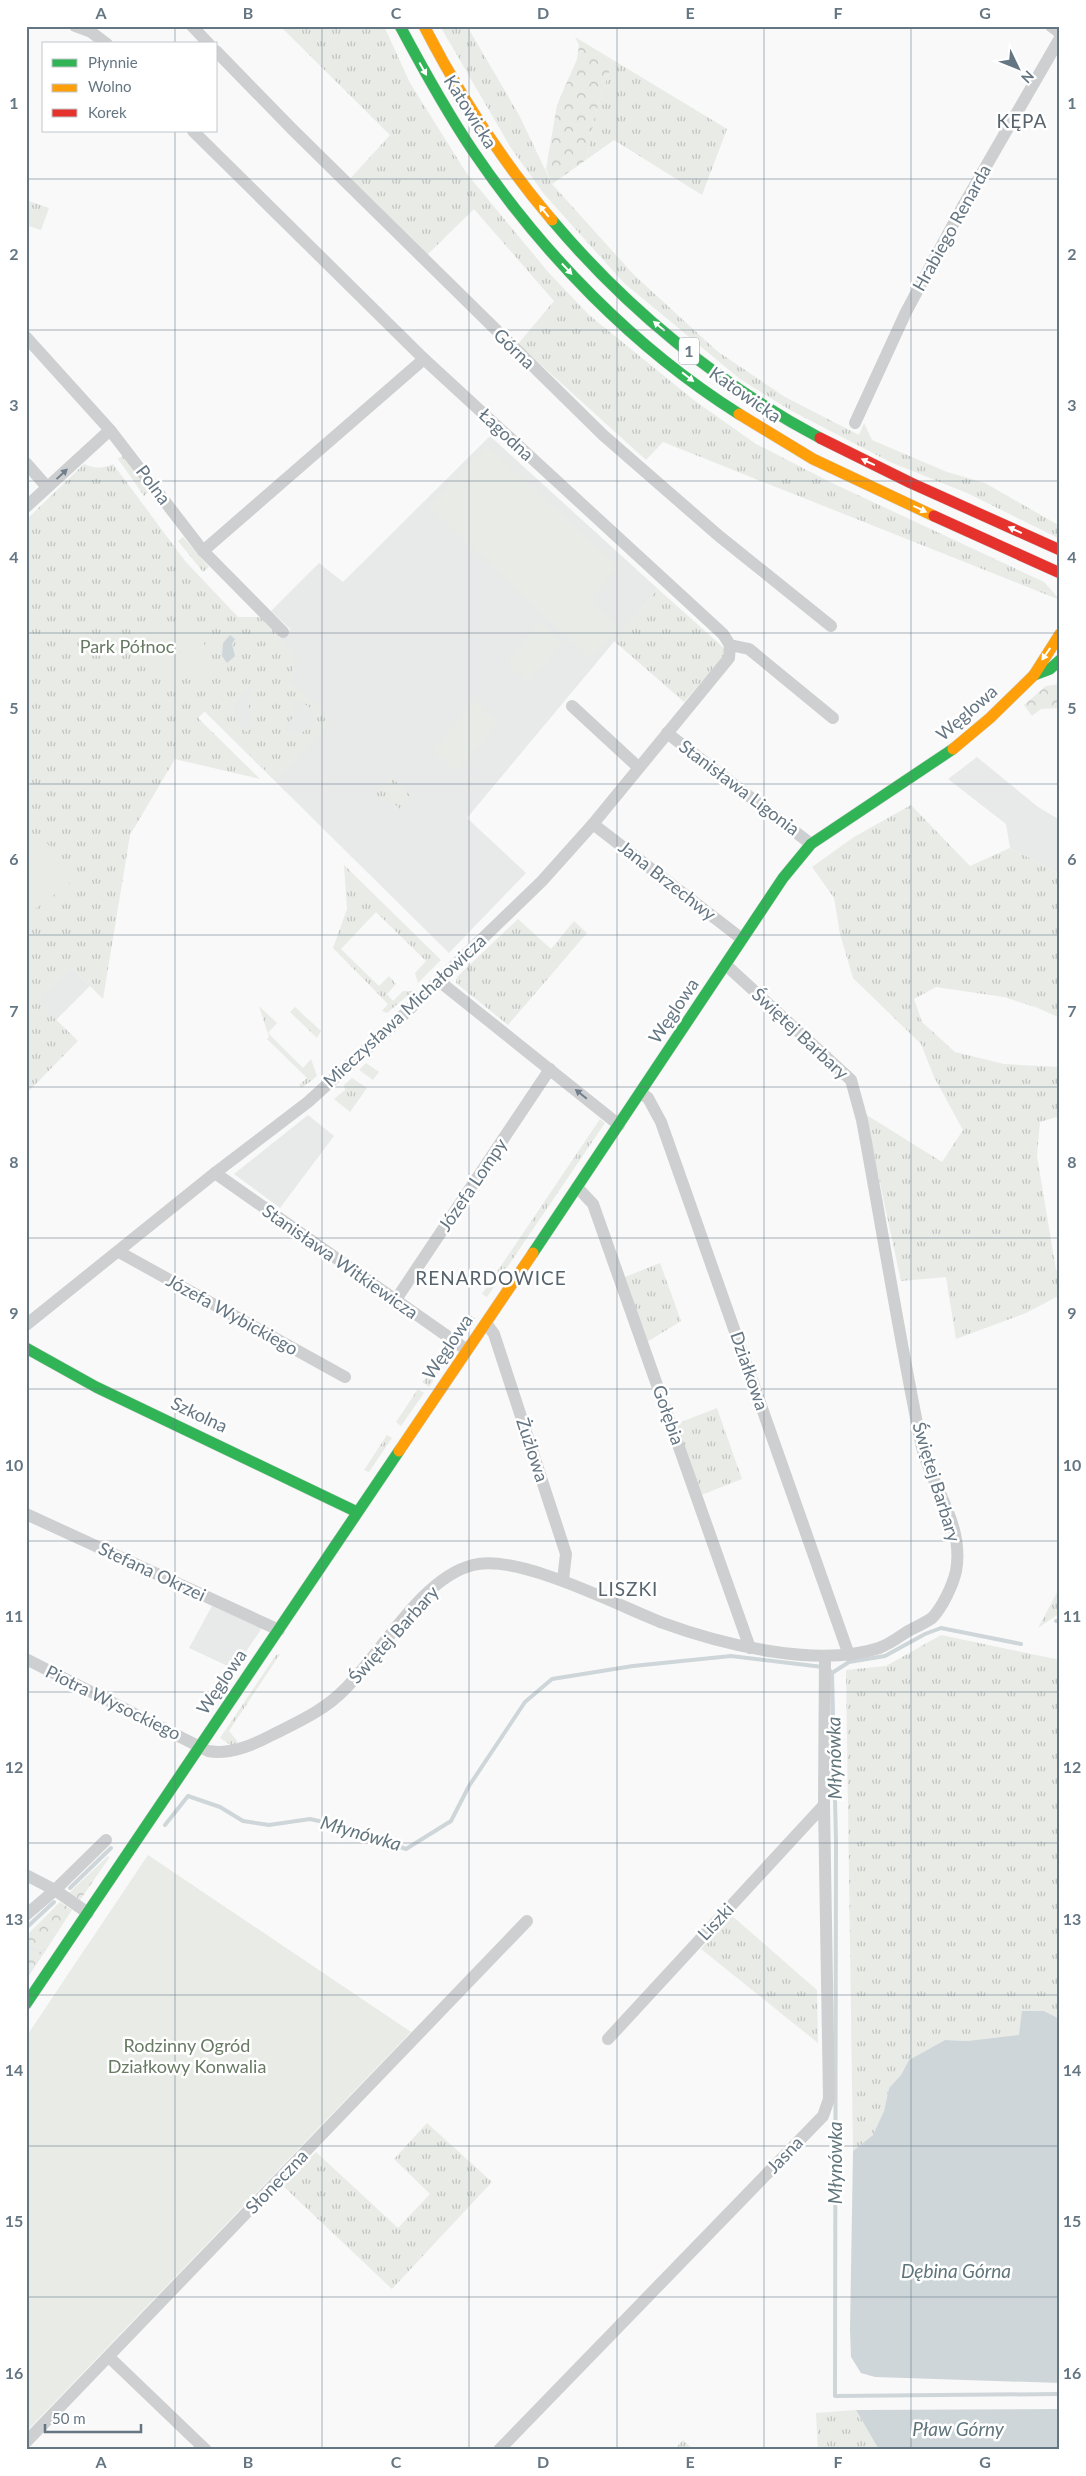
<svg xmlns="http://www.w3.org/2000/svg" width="1086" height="2476" font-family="Lato,sans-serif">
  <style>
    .built { fill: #e8e9e9 }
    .grass { fill: url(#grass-tufts); fill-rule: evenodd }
    .forest { fill: url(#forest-crowns) }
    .garden { fill: #e8ebe6 }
    .water { fill: #ced6d9 }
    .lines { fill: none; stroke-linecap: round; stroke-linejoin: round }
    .stream { stroke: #ced6d9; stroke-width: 4 }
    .fast-casing { stroke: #d5d6d7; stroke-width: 12 }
    .slow-casing { stroke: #d5d6d7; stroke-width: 12 }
    .jam-casing { stroke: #d5d6d7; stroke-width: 12 }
    .street { stroke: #cecfd0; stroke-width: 12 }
    .fast { stroke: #30b455; stroke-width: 11 }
    .slow { stroke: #ff9f0a; stroke-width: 11 }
    .jam { stroke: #e5322d; stroke-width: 11 }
    .oneway { fill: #fff }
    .oneway2 { fill: #707f8b }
    .grid { fill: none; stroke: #657683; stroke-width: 1; stroke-opacity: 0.55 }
    .labels { text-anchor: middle; stroke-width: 5; stroke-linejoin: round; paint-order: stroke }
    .shield { fill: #fff; stroke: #939fa8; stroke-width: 1 }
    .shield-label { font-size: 16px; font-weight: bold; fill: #657683 }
    .street-label { font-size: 18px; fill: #657683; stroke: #fff }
    .park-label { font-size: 18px; fill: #687a64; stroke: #fff }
    .neighbourhood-label { font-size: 19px; letter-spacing: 1px; fill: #57646e; stroke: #fff }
    .water-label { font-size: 19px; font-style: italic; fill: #60757c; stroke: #fff }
    .neatline { fill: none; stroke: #657683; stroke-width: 2 }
    .grid-label { font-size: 16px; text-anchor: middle; font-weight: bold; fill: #657683 }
  </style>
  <defs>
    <pattern id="grass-tufts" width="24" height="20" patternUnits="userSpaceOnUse" patternTransform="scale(1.25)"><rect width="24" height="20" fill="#e8ebe6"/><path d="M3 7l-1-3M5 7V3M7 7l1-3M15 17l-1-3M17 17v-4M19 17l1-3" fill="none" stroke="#c0c3c0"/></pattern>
    <pattern id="forest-crowns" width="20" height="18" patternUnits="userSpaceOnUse" patternTransform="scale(1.25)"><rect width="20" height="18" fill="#e8ebe6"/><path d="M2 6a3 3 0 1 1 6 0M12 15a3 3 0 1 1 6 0" fill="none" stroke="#c0c3c0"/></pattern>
  </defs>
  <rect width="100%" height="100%" fill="#f9f9f9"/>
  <g class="built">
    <polygon points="490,436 658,589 467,818 526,873 449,953 204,711 290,629 271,611 319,563 343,582"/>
    <polygon points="977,757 1038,807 1060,820 1060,874 1010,848 1006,824 948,779"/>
    <polygon points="71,967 90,986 56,1020 36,1001"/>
    <polygon points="308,1115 334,1136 280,1208 234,1174"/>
    <polygon points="212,1606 262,1628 234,1669 189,1648"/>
    <polygon points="26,1944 46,1950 26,1980"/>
  </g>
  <g class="grass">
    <polygon points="280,26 384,26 410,83 467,174 549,273 589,315 695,401 756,444 830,482 1044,582 1060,600 663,442 646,460 518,344 554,301 474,209 426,256 349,180 390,135"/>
    <polygon points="440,26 467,26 519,115 552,184 634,275 717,351 785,397 859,435 864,423 872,440 947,472 985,483 1060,526 1060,539 967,493 890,462 790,410 740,379 624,283 544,194 511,148"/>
    <polygon points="613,60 727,129 702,195 614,140 586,160 595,115"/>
    <polygon points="26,200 49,208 41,230 26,225"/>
    <polygon points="124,455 150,491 144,496 118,459"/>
    <path d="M84,464C96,469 101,469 113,464L185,561L238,617H261L296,656L290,680L313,703L315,702L324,715L327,726L277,778L272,777L205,711L198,718L260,779L175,759L130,835L103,999L71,967L37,1001L78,1041L26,1094V520ZM252,686L254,688L247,702L252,715L248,733L238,724L233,711L238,697ZM298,700L312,709L315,720C309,732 299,735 287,731L285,727C293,719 297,713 294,701Z"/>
    <polygon points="183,537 209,567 203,572 178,541"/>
    <polygon points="658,589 724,648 723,657 684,702 614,641"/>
    <polygon points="391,777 410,795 401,803 403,806 400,809 387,797 382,801 375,794"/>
    <polygon points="911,805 970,866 1010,848 1060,874 1060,1018 1038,1008 1004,997 936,987 914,999 922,1022 955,1052 1004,1064 1060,1067 1060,1116 1040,1122 1037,1156 1056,1270 1060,1272 1060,1295 1026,1313 956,1339 946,1277 901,1281 865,1114 942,1162 963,1130 934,1077 921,1044 853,978 840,934 834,898 812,867 854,837"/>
    <polygon points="344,865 441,960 418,983 415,973 426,961 376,912 341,949 379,986 389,976 396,984 387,994 393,1001 403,991 413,991 387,1013 382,1011 388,1004 333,948 347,909"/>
    <polygon points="518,919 551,949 574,921 587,933 508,1025 456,983 457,977"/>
    <polygon points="259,1006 277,1023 268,1033 303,1068 311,1059 317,1076 302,1088 299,1085 307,1078 267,1039 269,1037"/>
    <polygon points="295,1007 321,1031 317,1038 290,1012"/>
    <polygon points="366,1063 379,1072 373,1080 359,1070"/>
    <polygon points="352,1078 367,1088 350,1112 334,1099 345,1090 344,1085"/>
    <polygon points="600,1119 605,1123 487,1297 482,1294"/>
    <polygon points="660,1263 681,1321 647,1342 625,1277"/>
    <polygon points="468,1314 475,1318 463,1335 456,1331"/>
    <polygon points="446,1347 452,1352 429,1387 423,1382"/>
    <polygon points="418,1389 424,1393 401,1426 396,1422"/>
    <polygon points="717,1408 742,1479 701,1495 676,1424"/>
    <polygon points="387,1435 392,1438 369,1472 364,1470"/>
    <polygon points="1060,1587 1060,1613 1038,1628"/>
    <polygon points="941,1635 1060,1660 1060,2019 1044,2011 1019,2035 967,2041 945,2040 909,2060 901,2075 889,2088 884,2111 873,2135 853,2151 846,1670 886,1666"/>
    <polygon points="280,1654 229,1731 238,1742 232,1746 220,1738 276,1655"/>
    <polygon points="731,1915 817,1990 818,2043 701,1949"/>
    <polygon points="427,2123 492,2182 392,2289 283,2186 316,2152 398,2228 430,2194 394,2159"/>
    <polygon points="856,2410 878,2448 818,2450 816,2413"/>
    <polygon points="683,2440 694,2450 674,2450"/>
  </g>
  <g class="forest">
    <polygon points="575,37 613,60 595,115 586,160 552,184 546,169 557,105 577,59 579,45"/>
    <polygon points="1060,684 1060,708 1041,709 1032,716 1024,705 1046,686"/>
    <polygon points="108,1856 109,1858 80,1900 69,1893"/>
    <polygon points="60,1902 72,1910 46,1950 26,1944 26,1936"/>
    <polygon points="26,1948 43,1953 26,1977"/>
  </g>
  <g class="garden">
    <polygon points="487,445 618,567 590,600 619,628 591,660 428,506"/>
    <path d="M168,622C201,624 208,641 208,673C169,682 147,680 125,644C137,629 149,624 168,622Z"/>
    <polygon points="539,622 562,641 529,683 506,664"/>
    <polygon points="474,701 499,722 457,772 432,751"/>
    <polygon points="43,838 75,879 26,916 26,851"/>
    <polygon points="148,1855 411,2032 26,2432 26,2037"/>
  </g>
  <g class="water">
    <polygon points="230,635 235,639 232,644 235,656 227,663 222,656 223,643"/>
    <polygon points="1022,2011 1044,2011 1060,2019 1060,2383 875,2377 861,2373 851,2357 850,2330 853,2151 873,2135 884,2111 889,2088 901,2075 909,2060 945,2040 967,2041 1019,2035"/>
    <polygon points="1060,2409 1060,2450 876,2450 878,2448 856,2410"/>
  </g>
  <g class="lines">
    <g class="stream">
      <polyline points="1056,1621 1060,1621"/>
      <polyline points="829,1670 832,1673 836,1841 835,2396 1060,2394"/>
      <polyline points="832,1673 849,1662 885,1656 925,1634 941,1628 1021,1644"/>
      <polyline points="165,1825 188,1796 220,1807 243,1821 269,1825 310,1819 345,1827 406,1849 451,1821 469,1786 525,1702 552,1679 633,1666 731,1656 823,1667"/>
      <polyline points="70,1888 111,1848"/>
      <polyline points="26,1928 54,1902"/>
    </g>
    <g class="fast-casing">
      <g id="fast">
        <path d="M400,26C423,69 446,111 473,151C542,253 634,348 739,414"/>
        <path d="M552,220C626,308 718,384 820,438"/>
        <polyline points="1034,675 1050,669 1060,660"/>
        <polyline points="533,1253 783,878 811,844 953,749"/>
        <polyline points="26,1348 96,1387 357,1512"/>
        <polyline points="26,2004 399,1451"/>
      </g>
    </g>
    <g class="slow-casing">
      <g id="slow">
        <path d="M424,26C460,96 501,160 552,220"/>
        <polyline points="739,414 813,459 934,516"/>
        <polyline points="953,749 990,718 1034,675 1060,634"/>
        <polyline points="399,1451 533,1253"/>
      </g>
    </g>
    <g class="jam-casing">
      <g id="jam">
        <polyline points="820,438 911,483 1060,550"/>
        <polyline points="934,516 1060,573"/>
      </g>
    </g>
    <g class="street">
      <polyline points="75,26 91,32 107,44"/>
      <polyline points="192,26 209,44"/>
      <polyline points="1051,26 1060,33"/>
      <polyline points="216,51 293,130 603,435 719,536 831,626"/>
      <polyline points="193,131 424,359 723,634 730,645 749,649 833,718"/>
      <polyline points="26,337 110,430 203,551 283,632"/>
      <polyline points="855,423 906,312 963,206 1060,38"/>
      <polyline points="26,463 47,487"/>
      <polyline points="26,507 110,430"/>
      <polyline points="203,551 424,359"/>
      <polyline points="572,706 638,767"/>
      <polyline points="667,733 811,844"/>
      <polyline points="593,824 742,939"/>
      <polyline points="439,981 619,1125"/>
      <polyline points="641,1093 648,1098 661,1122 849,1655"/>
      <polyline points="215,1173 467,1350"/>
      <polyline points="577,1187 593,1204 750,1648"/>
      <polyline points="119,1252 345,1377"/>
      <polyline points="395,1301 550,1069"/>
      <polyline points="486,1323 494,1334 566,1554 563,1580"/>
      <polyline points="26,1325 215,1173 308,1102 391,1027 542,881 593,824 729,658 730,645"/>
      <polyline points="26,1514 279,1630"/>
      <path d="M26,1659L208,1751C230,1755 253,1745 272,1735C298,1722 325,1710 345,1689C382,1653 421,1578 473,1565C518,1553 619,1606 663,1623C723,1645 818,1668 879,1648C890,1644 899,1637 908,1631C916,1627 925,1623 932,1618C942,1608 953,1585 956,1571C965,1523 930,1486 921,1443C899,1336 882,1228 862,1120L851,1080L726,965"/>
      <polyline points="26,1875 55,1890 88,1913"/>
      <polyline points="26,1915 55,1890 106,1840"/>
      <polyline points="608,2039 824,1805"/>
      <polyline points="109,2357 206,2450"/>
      <polyline points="26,2442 527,1921"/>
      <polyline points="499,2450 823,2116 829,2099 824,1805 825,1656"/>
    </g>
    <use href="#fast" class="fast"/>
    <use href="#slow" class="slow"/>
    <use href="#jam" class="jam"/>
  </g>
  <defs><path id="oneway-solid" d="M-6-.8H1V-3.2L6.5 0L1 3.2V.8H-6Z" transform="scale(1.25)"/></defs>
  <g class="oneway">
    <use href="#oneway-solid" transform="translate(423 69) rotate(61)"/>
    <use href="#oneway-solid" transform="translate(544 211) rotate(-129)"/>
    <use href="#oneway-solid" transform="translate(567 269) rotate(47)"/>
    <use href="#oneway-solid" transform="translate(659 326) rotate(-140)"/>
    <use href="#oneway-solid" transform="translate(688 377) rotate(38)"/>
    <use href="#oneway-solid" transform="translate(868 462) rotate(-155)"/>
    <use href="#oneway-solid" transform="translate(920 509) rotate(25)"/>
    <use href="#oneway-solid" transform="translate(1015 530) rotate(-155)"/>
    <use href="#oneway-solid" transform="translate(1046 654) rotate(125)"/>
  </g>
  <g class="oneway2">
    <use href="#oneway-solid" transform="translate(62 474) rotate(-43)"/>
    <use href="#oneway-solid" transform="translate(581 1094) rotate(-141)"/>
  </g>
  <path class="grid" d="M175,26V44M322,26V2450M469,26V2450M617,26V2450M764,26V2450M911,26V2450M175,131V2450M26,179H1060M26,330H1060M26,481H1060M26,633H1060M26,784H1060M26,935H1060M26,1087H1060M26,1238H1060M26,1389H1060M26,1541H1060M26,1692H1060M26,1843H1060M26,1995H1060M26,2146H1060M26,2297H1060"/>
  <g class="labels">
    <rect class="shield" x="679" y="337.5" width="20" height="27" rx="4"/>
    <g class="shield-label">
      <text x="689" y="357">1</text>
    </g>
    <g class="street-label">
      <text transform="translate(470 112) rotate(58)" y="6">Katowicka</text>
      <text transform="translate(952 228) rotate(-61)" y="6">Hrabiego Renarda</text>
      <text transform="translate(514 349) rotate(44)" y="6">Górna</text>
      <text transform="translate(745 395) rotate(35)" y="6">Katowicka</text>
      <text transform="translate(506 435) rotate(43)" y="6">Łagodna</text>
      <text transform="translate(153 485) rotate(53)" y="6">Polna</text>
      <text transform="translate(967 713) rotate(-41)" y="6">Węglowa</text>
      <text transform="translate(739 788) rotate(37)" y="6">Stanisława Ligonia</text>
      <text transform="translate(667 881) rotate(38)" y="6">Jana Brzechwy</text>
      <text transform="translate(405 1011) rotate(-43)" y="6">Mieczysława Michałowicza</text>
      <text transform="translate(674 1011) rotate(-56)" y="6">Węglowa</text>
      <text transform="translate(800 1034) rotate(43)" y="6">Świętej Barbary</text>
      <text transform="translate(473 1185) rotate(-56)" y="6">Józefa Lompy</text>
      <text transform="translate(340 1262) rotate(35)" y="6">Stanisława Witkiewicza</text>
      <text transform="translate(232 1315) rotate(29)" y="6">Józefa Wybickiego</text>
      <text transform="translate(448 1347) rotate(-56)" y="6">Węglowa</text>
      <text transform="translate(749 1371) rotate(71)" y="6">Działkowa</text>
      <text transform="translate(199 1415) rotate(25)" y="6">Szkolna</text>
      <text transform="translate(668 1415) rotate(71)" y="6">Gołębia</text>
      <text transform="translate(532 1450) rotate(72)" y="6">Żużlowa</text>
      <text transform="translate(936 1482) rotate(73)" y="6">Świętej Barbary</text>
      <text transform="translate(152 1572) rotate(25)" y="6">Stefana Okrzei</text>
      <text transform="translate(394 1635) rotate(-48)" y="6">Świętej Barbary</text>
      <text transform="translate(222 1682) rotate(-56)" y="6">Węglowa</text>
      <text transform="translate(113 1703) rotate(26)" y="6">Piotra Wysockiego</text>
      <text transform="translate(716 1922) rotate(-47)" y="6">Liszki</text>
      <text transform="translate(785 2155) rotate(-46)" y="6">Jasna</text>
      <text transform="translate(277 2182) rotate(-46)" y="6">Słoneczna</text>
    </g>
    <g class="park-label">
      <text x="127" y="653">Park Północ</text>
      <text x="187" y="2052">Rodzinny Ogród<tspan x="187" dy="21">Działkowy Konwalia</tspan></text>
    </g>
    <g class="neighbourhood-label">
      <text x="1022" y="128">KĘPA</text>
      <text x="491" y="1285">RENARDOWICE</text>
      <text x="628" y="1596">LISZKI</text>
    </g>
    <g class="water-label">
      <text transform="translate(834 1758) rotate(-91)" y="7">Młynówka</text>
      <text transform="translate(361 1833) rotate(16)" y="7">Młynówka</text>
      <text transform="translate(835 2163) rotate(-90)" y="7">Młynówka</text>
      <text x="956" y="2278">Dębina Górna</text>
      <text x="958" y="2436">Pław Górny</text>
    </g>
  </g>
  <rect width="1086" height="2476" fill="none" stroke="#ffffff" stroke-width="55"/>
  <rect x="42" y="42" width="175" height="90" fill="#ffffff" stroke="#c1c8cd"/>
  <rect x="52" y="59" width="25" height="8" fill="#30b455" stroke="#c1c8cd"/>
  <text x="88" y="68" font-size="15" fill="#657683">Płynnie</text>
  <rect x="52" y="84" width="25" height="8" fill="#ff9f0a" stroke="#c1c8cd"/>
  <text x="88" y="92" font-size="15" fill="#657683">Wolno</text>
  <rect x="52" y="109" width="25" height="8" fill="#e5322d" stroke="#c1c8cd"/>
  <text x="88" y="118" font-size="15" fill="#657683">Korek</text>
  <g transform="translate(1018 68) rotate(133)" stroke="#ffffff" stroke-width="4" paint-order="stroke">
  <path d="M0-4L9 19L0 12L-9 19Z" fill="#657683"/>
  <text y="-8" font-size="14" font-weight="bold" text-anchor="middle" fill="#657683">N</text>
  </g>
  <path d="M45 2424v8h96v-8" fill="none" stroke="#657683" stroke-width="2.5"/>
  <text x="52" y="2424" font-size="15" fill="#657683" stroke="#ffffff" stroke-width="4" paint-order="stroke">50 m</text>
  <rect x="28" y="28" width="1030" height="2420" class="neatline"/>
  <g class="grid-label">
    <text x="101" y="19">A</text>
    <text x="248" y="19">B</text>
    <text x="396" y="19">C</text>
    <text x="543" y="19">D</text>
    <text x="690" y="19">E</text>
    <text x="838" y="19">F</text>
    <text x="985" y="19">G</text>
    <text x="14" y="109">1</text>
    <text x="1072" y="109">1</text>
    <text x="14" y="260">2</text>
    <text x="1072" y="260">2</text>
    <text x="14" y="411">3</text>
    <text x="1072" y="411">3</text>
    <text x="14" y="563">4</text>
    <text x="1072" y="563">4</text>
    <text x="14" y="714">5</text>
    <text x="1072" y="714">5</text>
    <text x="14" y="865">6</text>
    <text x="1072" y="865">6</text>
    <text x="14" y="1017">7</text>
    <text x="1072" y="1017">7</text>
    <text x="14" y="1168">8</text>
    <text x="1072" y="1168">8</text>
    <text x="14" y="1319">9</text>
    <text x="1072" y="1319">9</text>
    <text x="14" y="1471">10</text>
    <text x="1072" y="1471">10</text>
    <text x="14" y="1622">11</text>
    <text x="1072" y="1622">11</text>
    <text x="14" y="1773">12</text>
    <text x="1072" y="1773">12</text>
    <text x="14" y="1925">13</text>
    <text x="1072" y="1925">13</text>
    <text x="14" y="2076">14</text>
    <text x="1072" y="2076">14</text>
    <text x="14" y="2227">15</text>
    <text x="1072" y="2227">15</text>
    <text x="14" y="2379">16</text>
    <text x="1072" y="2379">16</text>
    <text x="101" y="2468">A</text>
    <text x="248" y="2468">B</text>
    <text x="396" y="2468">C</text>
    <text x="543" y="2468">D</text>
    <text x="690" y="2468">E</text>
    <text x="838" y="2468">F</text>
    <text x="985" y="2468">G</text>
  </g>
</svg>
